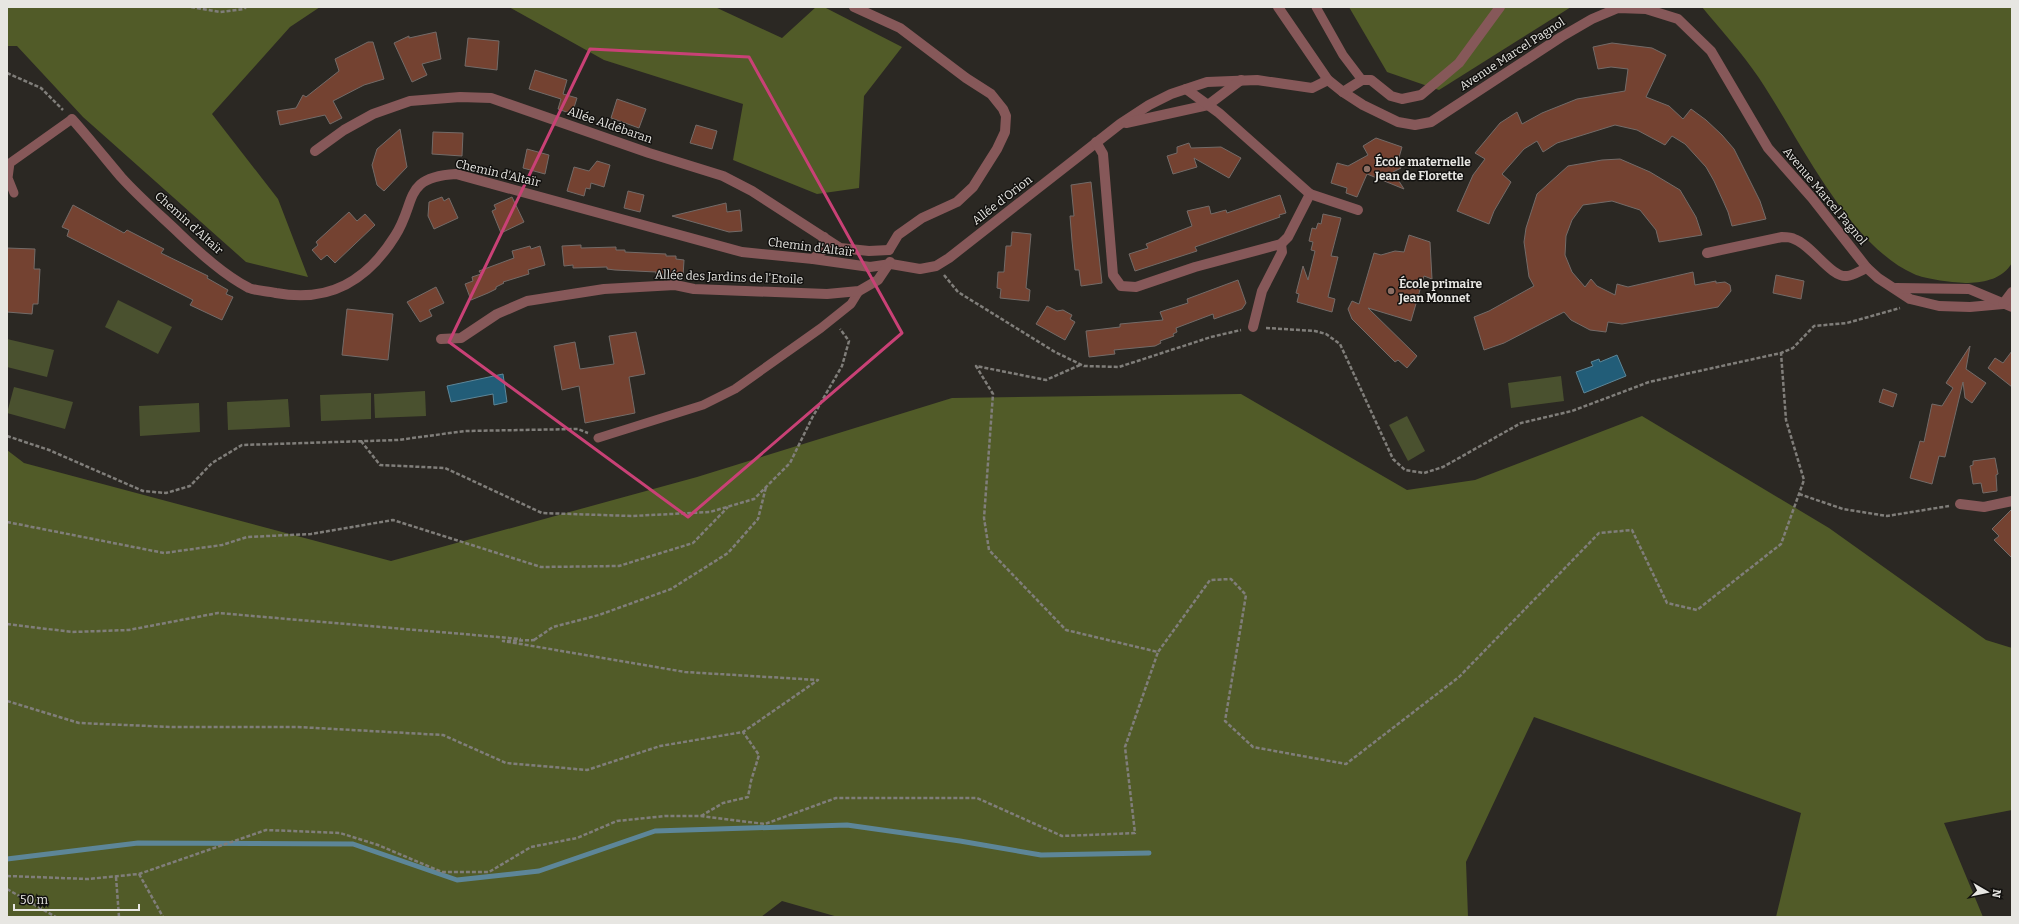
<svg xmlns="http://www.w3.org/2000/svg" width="2019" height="924" font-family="Bitter,serif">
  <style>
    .green { fill: #4a512f }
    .forest { fill: #515b28 }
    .water { fill: #225d78; stroke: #5d8698 }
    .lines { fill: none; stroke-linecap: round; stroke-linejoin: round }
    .stream { stroke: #5d8698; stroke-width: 5 }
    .building { fill: #744231; stroke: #736b68 }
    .path { stroke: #807e7a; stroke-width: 2.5; stroke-dasharray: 4 2; stroke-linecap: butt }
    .service { stroke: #865859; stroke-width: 9 }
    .minor { stroke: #865859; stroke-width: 10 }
    .marked { fill: none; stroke: #c94176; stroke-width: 3; stroke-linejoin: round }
    .education-dot { fill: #8d6e63; stroke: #12110f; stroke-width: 1.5 }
    .labels { text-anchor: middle; stroke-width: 3; stroke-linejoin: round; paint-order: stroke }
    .street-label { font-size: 12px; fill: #e7e6e2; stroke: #12110f }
    .poi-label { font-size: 12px; font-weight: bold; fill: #e7e6e2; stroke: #12110f; text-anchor: start }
  </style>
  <rect width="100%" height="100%" fill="#2b2823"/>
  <g class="green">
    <polygon points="118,300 172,327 158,354 105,327"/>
    <polygon points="7,339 54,350 47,377 7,367"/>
    <polygon points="1561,376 1564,401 1511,408 1508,383"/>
    <polygon points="14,387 73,402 65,429 7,413"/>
    <polygon points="425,391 426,416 375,418 374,394"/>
    <polygon points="371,393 371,419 321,421 320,395"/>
    <polygon points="288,399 290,427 228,430 227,402"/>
    <polygon points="199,403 200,432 140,436 139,406"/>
    <polygon points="1407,416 1425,451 1408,461 1389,425"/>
  </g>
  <g class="forest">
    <polygon points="7,7 320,7 290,27 212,114 278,199 308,277 246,262 83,117 17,46 7,46"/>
    <polygon points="509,7 715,7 782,38 816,7 824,7 902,47 864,96 859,188 817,194 733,160 743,104 604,60"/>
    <polygon points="1349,7 1571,7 1439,90 1387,72"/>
    <path d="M1702,7H2012V263C2002,279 1986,282 1968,283C1956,283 1924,279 1914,274C1848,245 1798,136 1759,78C1742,53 1721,30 1702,7Z"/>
    <polygon points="1241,394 1407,490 1475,480 1642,416 1829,528 1986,640 2012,648 2012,810 1944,823 1983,917 1776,917 1801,813 1534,717 1466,862 1468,917 838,917 782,901 761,917 7,917 7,450 24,463 391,561 697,477 952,398"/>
  </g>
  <g class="water">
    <polygon points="1617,355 1626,376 1584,393 1576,372 1593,366 1591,362 1599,359 1600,362"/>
    <polygon points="503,374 507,402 494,405 493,394 451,402 447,386"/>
  </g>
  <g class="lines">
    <polyline class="stream" points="7,859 138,843 353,844 457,880 539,871 655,831 847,825 960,841 1041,855 1149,853"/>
  </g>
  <g class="building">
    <polygon points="436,32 441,59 422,64 427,75 412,82 394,43 409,36 409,38"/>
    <polygon points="468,38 499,41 497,70 465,66"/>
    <polygon points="368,42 373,42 384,79 364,85 333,101 342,118 330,124 325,115 280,125 277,111 296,108 303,95 306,97 339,71 335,59"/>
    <polygon points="1612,43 1652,48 1666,55 1646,97 1669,106 1683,119 1691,109 1706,120 1722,135 1734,149 1760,201 1766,219 1732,226 1728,212 1714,181 1706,167 1685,144 1672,136 1665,145 1637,130 1615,125 1557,143 1543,152 1537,141 1524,149 1502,174 1511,182 1494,211 1489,224 1457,211 1473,175 1485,159 1475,153 1500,123 1517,112 1522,124 1542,113 1577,99 1625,91 1628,69 1611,67 1598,69 1593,47"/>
    <polygon points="535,70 567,80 563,94 577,98 572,114 558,109 561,99 529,89"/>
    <polygon points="617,99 646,109 639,128 611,118"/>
    <polygon points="696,125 717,131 712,149 690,143"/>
    <polygon points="400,129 407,167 384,191 377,185 372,165 377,149"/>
    <polygon points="433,132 463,133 462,156 432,154"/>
    <polygon points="1376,138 1402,147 1398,161 1401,168 1393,172 1404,189 1367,174 1357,197 1346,193 1347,188 1331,183 1337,163 1348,166 1368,155 1363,146"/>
    <polygon points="1189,143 1191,148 1221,147 1241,158 1229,178 1194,158 1197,167 1173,174 1167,156 1177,153 1177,147"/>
    <polygon points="527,149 549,155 545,174 523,168"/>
    <polygon points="1620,159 1650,172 1680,190 1696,217 1702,235 1659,242 1656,230 1640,210 1612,201 1583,205 1572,220 1566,236 1565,255 1572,272 1585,287 1591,279 1597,286 1615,295 1617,284 1628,287 1693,272 1695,285 1716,281 1716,283 1725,282 1730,285 1731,291 1718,307 1622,324 1608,322 1606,332 1590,330 1571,320 1564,312 1504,343 1484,350 1474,317 1489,311 1534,286 1529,277 1524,242 1526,228 1537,194 1568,166 1602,160"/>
    <polygon points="597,161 610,165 604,187 591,183 590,189 586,188 584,196 567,191 574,167 589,171"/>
    <polygon points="1091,182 1102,283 1081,286 1079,270 1075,270 1072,241 1070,216 1074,216 1071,185"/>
    <polygon points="628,191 644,195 640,212 624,208"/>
    <polygon points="1280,195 1286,213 1279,215 1280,217 1195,247 1197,251 1135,271 1129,254 1148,248 1146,244 1192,226 1187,211 1209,206 1211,214 1226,210 1227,213"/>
    <polygon points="442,197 444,201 449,198 458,218 434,229 428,216 429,202"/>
    <polygon points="512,197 524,222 501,233 492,211 496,209 494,205"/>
    <polygon points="726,203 727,212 740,210 742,231 729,232 672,216"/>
    <polygon points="73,205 124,233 127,230 164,249 161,253 208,276 207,278 228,290 226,294 233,297 222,320 190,305 193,300 67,236 69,230 62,227"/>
    <polygon points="349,212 357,221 365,214 375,225 335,263 327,255 321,260 312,250 318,245 316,242"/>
    <polygon points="1323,214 1341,218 1331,256 1338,257 1328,297 1335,299 1332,312 1297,302 1299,294 1296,293 1303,266 1308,280 1315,251 1311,250 1313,242 1309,241 1312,228 1316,229 1318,223 1321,224"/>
    <polygon points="1012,232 1031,234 1026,288 1030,290 1029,301 1000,298 1001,289 997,288 998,272 1004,272 1006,246 1011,246"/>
    <polygon points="1409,235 1430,242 1432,279 1424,276 1411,321 1368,308 1417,356 1407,368 1398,360 1395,362 1352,319 1348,309 1352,301 1359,304 1374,253 1381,255 1395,251 1404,252"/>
    <polygon points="581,245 581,248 616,247 616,250 625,250 625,252 666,254 666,256 676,256 676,259 684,260 683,277 656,274 656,272 615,270 607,269 607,267 573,268 573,265 564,266 562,246"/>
    <polygon points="530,246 531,249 540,246 545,265 528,270 529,274 503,282 504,283 496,287 496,289 488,293 471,300 465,284 473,281 472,277 481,274 479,271 514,258 512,251"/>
    <polygon points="7,248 35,249 34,269 40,269 38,304 33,304 32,314 7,312"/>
    <polygon points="1776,275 1804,281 1801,299 1773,293"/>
    <polygon points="1238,280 1246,303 1242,309 1214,319 1213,314 1176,328 1177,332 1173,334 1174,336 1160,341 1161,343 1155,346 1114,350 1115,354 1089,357 1086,331 1120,327 1120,324 1163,320 1160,312 1188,303 1187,299"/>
    <polygon points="436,287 444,303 429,310 432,316 420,322 407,302"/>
    <polygon points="1047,306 1057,311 1063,310 1072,315 1070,319 1075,322 1065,340 1036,324"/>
    <polygon points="347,309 393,314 388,360 342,355"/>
    <polygon points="636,332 645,374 629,377 635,413 585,423 579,386 562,390 554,346 575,342 580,369 614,364 609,336"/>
    <polygon points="1970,346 1966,369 1986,383 1972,403 1965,398 1963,382 1945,457 1939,456 1932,484 1910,478 1920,441 1924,442 1932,404 1942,406 1953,388 1946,383"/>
    <polygon points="2012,351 2012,387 1988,368 1995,358 2003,363"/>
    <polygon points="1883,389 1897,394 1893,407 1879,402"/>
    <polygon points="1995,458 1998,474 1996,475 1997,491 1983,493 1981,483 1973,484 1970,466 1973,465 1973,461"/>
    <polygon points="2012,509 2012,558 1994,540 1999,536 1992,529"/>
  </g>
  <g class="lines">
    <g class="path">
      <polyline points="191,7 220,12 244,9 246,7"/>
      <polyline points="7,73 41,88 63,110"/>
      <polyline points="944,275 958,292 1055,352 1084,366 1119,367 1211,337 1241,330"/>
      <polyline points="1266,328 1315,331 1326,334 1340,344 1393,459 1405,470 1424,473 1443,467 1521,423 1572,411 1649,382 1781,353 1793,348 1814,326 1847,323 1900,308"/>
      <polyline points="1080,365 1046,380 976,366 993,394 984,518 989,550 1066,630 1158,652 1210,580 1231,579 1246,595 1225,721 1253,747 1346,764 1459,677 1599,533 1632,530 1667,603 1697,610 1781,544 1804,480 1786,420 1781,353"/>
      <polyline points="7,436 49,450 143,491 166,493 190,486 212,463 242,445 398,440 465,431 578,429 588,433"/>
      <polyline points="361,441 380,465 445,468 542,513 632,516 710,512 754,499 790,463 812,418 842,366 849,341 840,329"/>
      <polyline points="1799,494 1843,509 1887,516 1949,506"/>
      <polyline points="7,522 164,553 222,545 247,537 311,534 393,520 541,567 619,566 693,543 728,507"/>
      <polyline points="7,624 72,632 129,630 218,613 521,639"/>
      <polyline points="534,640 553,627 599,615 671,589 728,553 758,519 766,487"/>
      <polyline points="7,701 79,723 172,727 298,727 443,735 506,763 587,770 660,746 743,732 818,680 685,672 503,641 536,640"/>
      <polyline points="701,816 723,803 748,797 751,781 759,755 743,732"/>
      <polyline points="139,874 163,917"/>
      <polyline points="7,876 88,879 139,874 266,830 340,833 378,845 442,872 489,872 531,847 577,838 617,821 665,816 701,816 765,824 836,798 977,798 1062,836 1135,833 1125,747 1158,652"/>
      <polyline points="116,877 119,917"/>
      <polyline points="7,889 56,917"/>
    </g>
    <g class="service">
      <polyline points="1316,7 1343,55 1362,80"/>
      <polyline points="14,193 8,178 10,163 72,119"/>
      <polyline points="598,438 703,405 735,389 821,328 851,304 859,291"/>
    </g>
    <g class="minor">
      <polyline points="854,7 900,28 966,78 991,94 1003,109 1006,116 1005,132 997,149 973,187 957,202 922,218 898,235 889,250"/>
      <polyline points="1278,7 1328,80 1343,92 1363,105 1398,122 1415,125 1431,122 1561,37 1592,19 1618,8 1646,9 1678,19 1711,51 1768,148 1812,198 1867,268 1878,278 1910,299 1939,306 1970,307 2003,304"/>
      <polyline points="1343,92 1362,80 1371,80 1391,96 1402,99 1421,95 1459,63 1500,7"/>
      <path d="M72,119C89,138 105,158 121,177C139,197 160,215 180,234C200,253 224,275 249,288C256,291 267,291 276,293C329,303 367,281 395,236C417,202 402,177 456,174L742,252L813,259L870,267L891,264L920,269L936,266L949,258L1120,124L1149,105L1171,94L1207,82L1257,80L1312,88L1328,80"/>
      <polyline points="1126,123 1208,105 1241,80"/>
      <polyline points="1096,142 1103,154 1113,275 1121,286 1136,287 1195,267 1281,244 1288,237 1310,194 1219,113 1186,89"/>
      <polyline points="315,151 344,130 373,114 410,101 460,97 491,98 649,153 723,176 752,191 840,248 869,251 889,250"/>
      <polyline points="1310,194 1358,210"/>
      <path d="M1707,253L1782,237C1786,237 1791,237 1794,239C1812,245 1831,278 1847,276C1853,276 1861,270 1867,268"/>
      <polyline points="813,259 823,250 824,237"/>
      <polyline points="1896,288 1969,289 2012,307"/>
      <polyline points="2003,304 2012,292"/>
      <polyline points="1253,327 1262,291 1282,252 1281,244"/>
      <polyline points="441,339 461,338 497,314 527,301 604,289 675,285 694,289 827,294 859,291 878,280 890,262"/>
      <polyline points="1960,504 1984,507 2012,501"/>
    </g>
  </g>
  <path class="marked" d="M590,49L749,57L902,333L688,517L449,342Z"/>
  <g class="education-dot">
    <circle cx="1367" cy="169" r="4"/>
    <circle cx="1391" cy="291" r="4"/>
  </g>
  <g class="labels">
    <g class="street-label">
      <text transform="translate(1512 54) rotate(-33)" y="4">Avenue Marcel Pagnol</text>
      <text transform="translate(610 125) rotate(19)" y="4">Allée Aldébaran</text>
      <text transform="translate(498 173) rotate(13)" y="4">Chemin d'Altaïr</text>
      <text transform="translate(1825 196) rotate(50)" y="4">Avenue Marcel Pagnol</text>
      <text transform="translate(1002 200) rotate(-38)" y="4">Allée d'Orion</text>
      <text transform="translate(189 223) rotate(42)" y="4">Chemin d'Altaïr</text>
      <text transform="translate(811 247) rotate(7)" y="4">Chemin d'Altaïr</text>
      <text transform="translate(729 277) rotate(2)" y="4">Allée des Jardins de l'Etoile</text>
    </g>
    <g class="poi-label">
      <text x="1375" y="166">École maternelle<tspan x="1375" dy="14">Jean de Florette</tspan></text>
      <text x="1399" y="288">École primaire<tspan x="1399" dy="14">Jean Monnet</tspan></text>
    </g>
  </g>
  <rect width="2019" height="924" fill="none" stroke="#e7e6e2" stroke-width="16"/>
  <g transform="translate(1987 892) rotate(99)" stroke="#12110f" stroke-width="3" paint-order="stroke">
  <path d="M0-3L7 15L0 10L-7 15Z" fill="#e7e6e2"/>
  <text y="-6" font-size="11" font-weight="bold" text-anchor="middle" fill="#e7e6e2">N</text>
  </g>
  <path d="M14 904v6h125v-6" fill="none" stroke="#e7e6e2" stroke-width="2"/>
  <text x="20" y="904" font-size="12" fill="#e7e6e2" stroke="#12110f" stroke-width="3" paint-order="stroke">50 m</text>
</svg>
